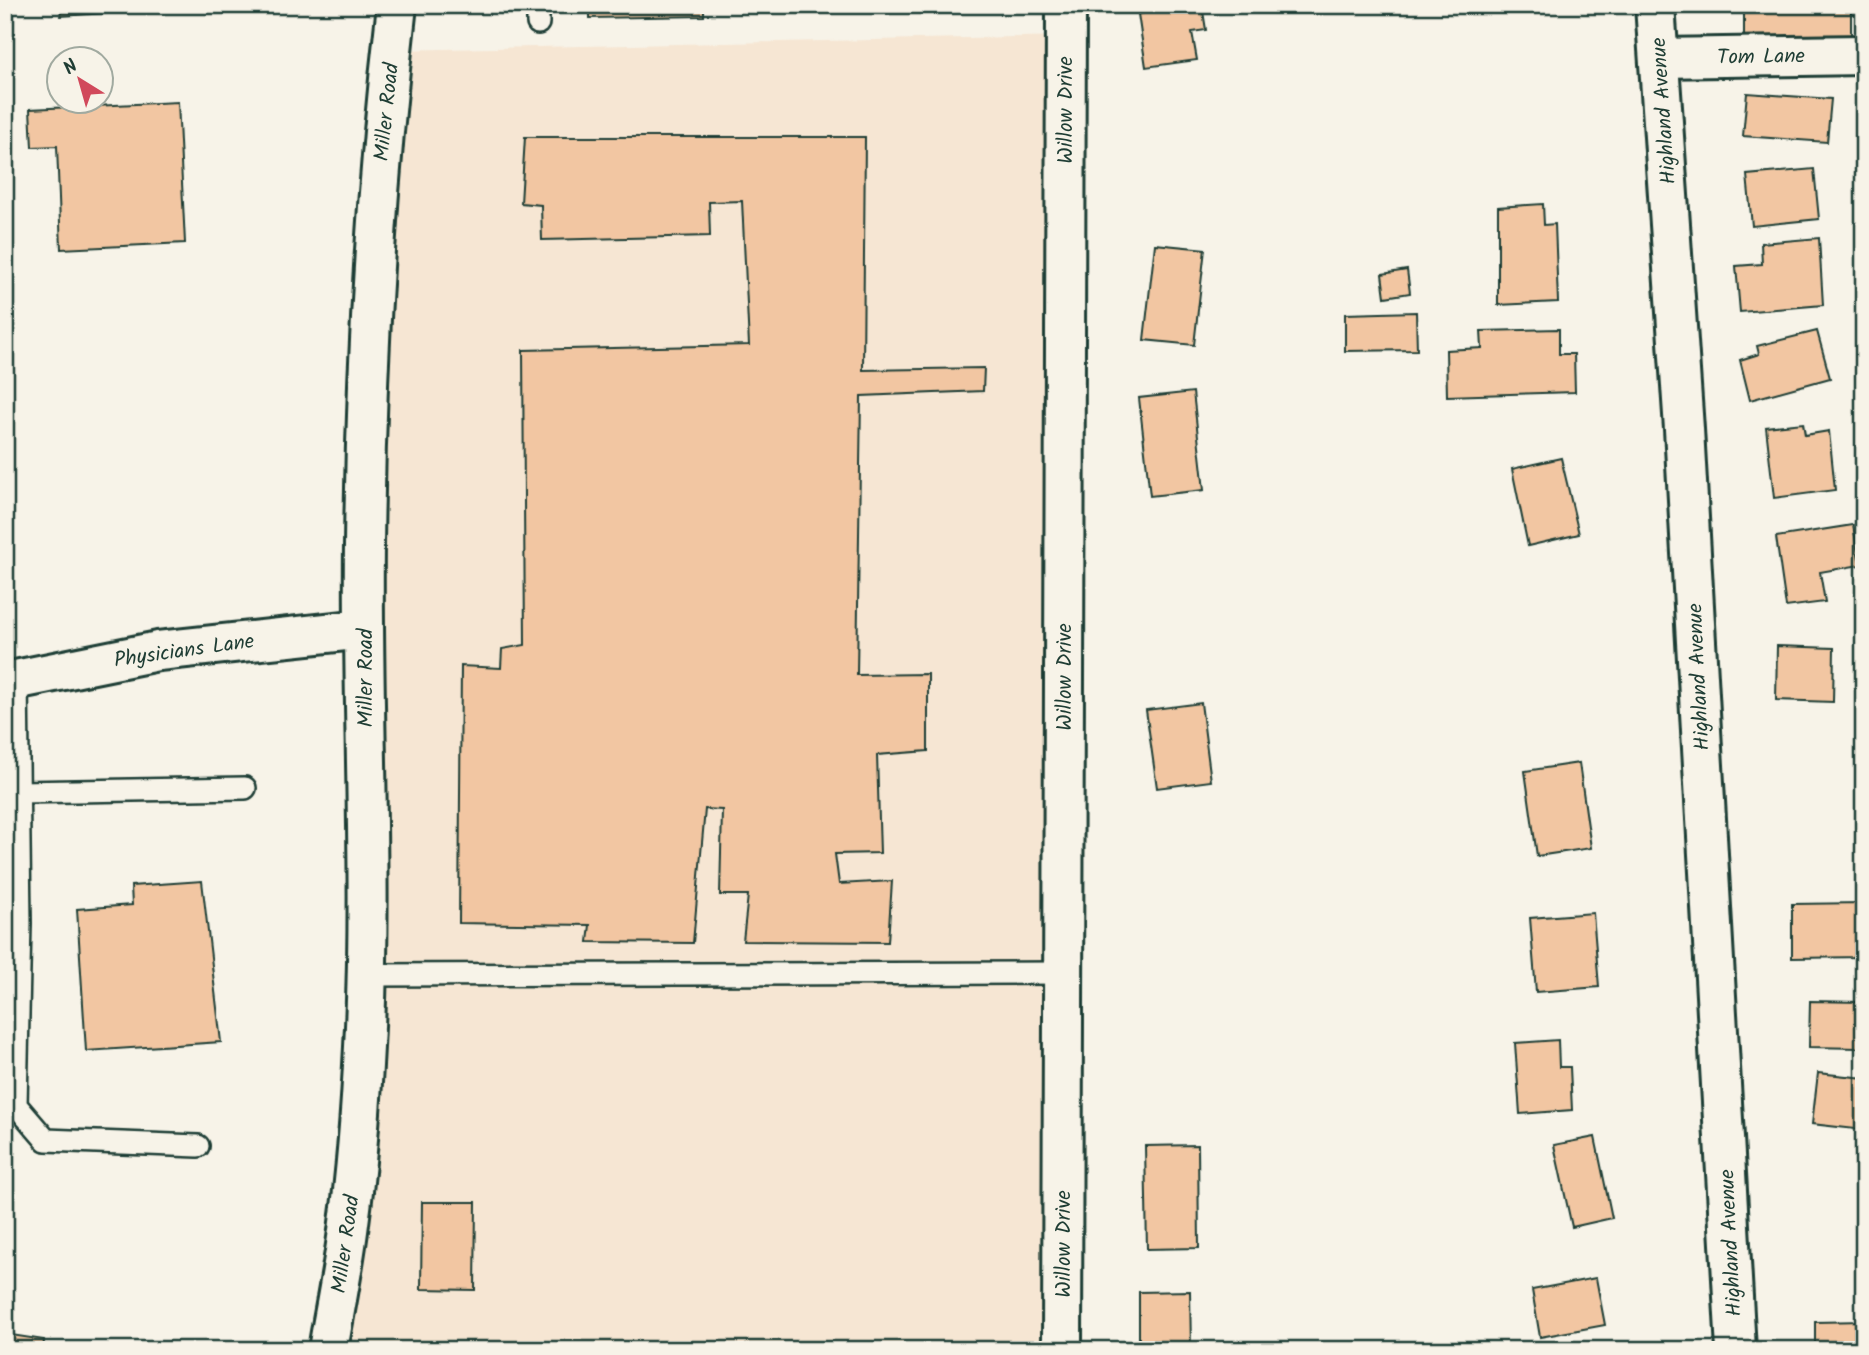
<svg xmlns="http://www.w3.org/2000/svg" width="1869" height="1355" font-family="Kalam,sans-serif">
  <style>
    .built { fill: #f6e6d3 }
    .building { fill: #f2c6a2; stroke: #1f3d34; stroke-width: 2 }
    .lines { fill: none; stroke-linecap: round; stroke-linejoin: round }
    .service-casing { stroke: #1f3d34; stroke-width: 26 }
    .minor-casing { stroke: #1f3d34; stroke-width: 44 }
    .secondary-casing { stroke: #1f3d34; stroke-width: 44 }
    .service { stroke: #f7f3e8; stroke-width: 21 }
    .minor { stroke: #f7f3e8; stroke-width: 38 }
    .secondary { stroke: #f7f3e8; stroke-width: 38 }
    .labels { text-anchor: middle; stroke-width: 5; stroke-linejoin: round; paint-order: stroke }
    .street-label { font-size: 21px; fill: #1f3d34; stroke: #f7f3e8 }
  </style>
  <rect width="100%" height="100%" fill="#f7f3e8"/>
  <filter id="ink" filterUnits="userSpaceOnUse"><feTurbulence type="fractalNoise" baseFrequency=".0143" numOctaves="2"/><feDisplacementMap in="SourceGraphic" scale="14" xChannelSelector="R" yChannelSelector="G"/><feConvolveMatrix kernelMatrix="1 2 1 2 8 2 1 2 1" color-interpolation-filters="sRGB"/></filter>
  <g filter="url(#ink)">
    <polygon class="built" points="1065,36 1062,1350 328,1350 349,1225 392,50"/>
    <g class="building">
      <polygon points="60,5 201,5 201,7 61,16"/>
      <polygon points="590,5 704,5 704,16 590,18"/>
      <polygon points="1169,5 1202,5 1206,30 1192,32 1197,60 1146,67 1138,14 1169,9"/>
      <rect x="1744" y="5" width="107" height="46"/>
      <polygon points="1747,93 1831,99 1827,142 1743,136"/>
      <polygon points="178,102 185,243 61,249 57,146 32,147 30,109"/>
      <polygon points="525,137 865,137 863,370 984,368 983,391 861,396 857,675 928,674 928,751 877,755 880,853 835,854 839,884 892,881 888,942 743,941 748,895 720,895 722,810 705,809 693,943 588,942 590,925 459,923 461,666 501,668 502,649 525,645 523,350 749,345 742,201 709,202 710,236 542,240 541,205 521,203"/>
      <polygon points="1814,169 1819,219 1752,226 1747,175"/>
      <polygon points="1543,204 1544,225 1555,224 1558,302 1498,305 1498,207"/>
      <polygon points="1819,238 1823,305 1740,312 1736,266 1762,264 1761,243"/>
      <polygon points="1155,244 1205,249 1194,345 1144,340"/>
      <polygon points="1407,270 1410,293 1385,297 1382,274"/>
      <polygon points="1416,312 1417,350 1345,351 1345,314"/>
      <polygon points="1559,329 1559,354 1574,354 1575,392 1447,396 1446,350 1482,348 1481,331"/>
      <polygon points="1817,331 1830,378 1750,400 1740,360 1759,354 1757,346"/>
      <polygon points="1193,392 1204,490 1150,496 1139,398"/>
      <polygon points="1803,423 1805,435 1829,431 1835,490 1774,498 1766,427"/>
      <polygon points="1561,458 1579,534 1528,546 1512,469"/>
      <polygon points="1853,525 1860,565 1820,572 1825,602 1786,607 1776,537"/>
      <polygon points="1777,646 1834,648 1833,702 1776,700"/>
      <polygon points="1201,703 1211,781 1157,788 1146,710"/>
      <polygon points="1579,763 1591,848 1537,856 1525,771"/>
      <polygon points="202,881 221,1042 86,1051 77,909 132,905 131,886"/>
      <polygon points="1864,903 1864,957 1792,958 1792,904"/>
      <polygon points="1593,913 1599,987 1536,992 1530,918"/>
      <polygon points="1810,1001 1861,1002 1859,1048 1809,1047"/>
      <polygon points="1558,1040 1559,1067 1570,1067 1572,1110 1520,1114 1515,1043"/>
      <polygon points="1818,1073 1864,1078 1864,1130 1812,1124"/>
      <polygon points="1595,1137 1612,1218 1572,1227 1554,1145"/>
      <polygon points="1198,1145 1199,1248 1147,1249 1145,1146"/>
      <polygon points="422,1202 476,1202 475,1290 421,1289"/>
      <polygon points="1596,1278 1605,1325 1540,1337 1532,1290"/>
      <polygon points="1190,1291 1191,1350 1139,1350 1139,1292"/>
      <polygon points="1864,1321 1864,1350 1815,1350 1815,1322"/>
      <polygon points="5,1334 44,1340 43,1350 5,1350"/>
    </g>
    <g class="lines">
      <g class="service-casing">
        <g id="service">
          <polyline points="538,5 538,23"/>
          <polyline points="17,679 20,923 16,1105 46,1140 198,1146"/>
          <polyline points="19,792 245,788"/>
          <polyline points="366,975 1064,973"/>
        </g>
      </g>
      <g class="minor-casing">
        <g id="minor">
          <polyline points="1655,5 1684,429 1736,1350"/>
          <polyline points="1659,58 1864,55"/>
          <polyline points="5,682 158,651 364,629"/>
          <polyline points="1062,1350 1066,5"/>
        </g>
      </g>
      <g class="secondary-casing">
        <path id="secondary" d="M328,1350C335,1308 344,1265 349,1223C357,1165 361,1106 364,1047C373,881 362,713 364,546C366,365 376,185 397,5"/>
      </g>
      <use href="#service" class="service"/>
      <use href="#minor" class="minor"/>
      <use href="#secondary" class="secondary"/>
    </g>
  </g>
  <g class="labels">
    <g class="street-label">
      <text transform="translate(1761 56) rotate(-1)" y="7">Tom Lane</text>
      <text transform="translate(1065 110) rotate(-90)" y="7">Willow Drive</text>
      <text transform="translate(1663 111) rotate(-94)" y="7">Highland Avenue</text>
      <text transform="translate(386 112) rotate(-84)" y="7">Miller Road</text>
      <text transform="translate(184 650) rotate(-8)" y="7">Physicians Lane</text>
      <text transform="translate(1064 677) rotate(-90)" y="7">Willow Drive</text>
      <text transform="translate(1698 677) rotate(-93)" y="7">Highland Avenue</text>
      <text transform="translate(365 678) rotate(-90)" y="7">Miller Road</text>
      <text transform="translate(1730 1243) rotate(-93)" y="7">Highland Avenue</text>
      <text transform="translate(345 1244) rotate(-82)" y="7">Miller Road</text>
      <text transform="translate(1063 1244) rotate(-90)" y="7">Willow Drive</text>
    </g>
  </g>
  <rect width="1869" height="1355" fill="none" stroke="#f7f3e8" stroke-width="28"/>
  <rect x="14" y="14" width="1841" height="1327" fill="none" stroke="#1f3d34" stroke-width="2.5" filter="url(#ink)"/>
  <g transform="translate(80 80) rotate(323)"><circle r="33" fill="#f7f3e8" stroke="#a1aaa0" stroke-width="2"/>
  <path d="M0-5L12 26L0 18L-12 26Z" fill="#d1495b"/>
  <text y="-10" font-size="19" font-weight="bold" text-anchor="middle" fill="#1f3d34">N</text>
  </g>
</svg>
